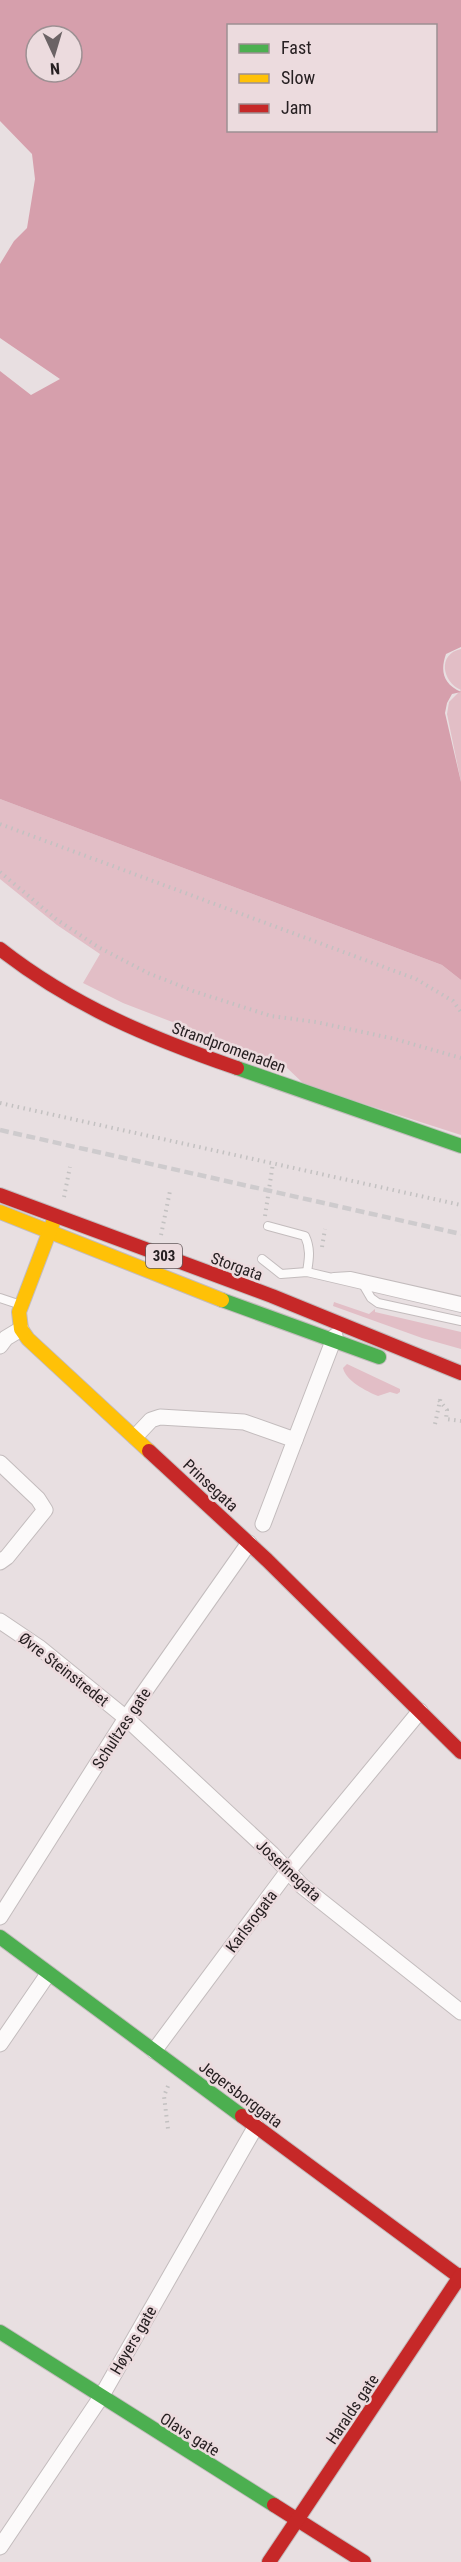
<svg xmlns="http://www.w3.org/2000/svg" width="461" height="2562" font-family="'Roboto Condensed',sans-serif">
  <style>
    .green { fill: #e2bec6 }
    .water { fill: #d69fac; fill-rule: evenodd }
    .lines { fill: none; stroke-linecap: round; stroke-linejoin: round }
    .lane-casing { stroke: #c3bcbd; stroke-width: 10 }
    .street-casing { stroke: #c3bcbd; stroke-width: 17 }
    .fast-casing { stroke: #c3bcbd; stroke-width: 16 }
    .slow-casing { stroke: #c3bcbd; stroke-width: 16 }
    .jam-casing { stroke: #c3bcbd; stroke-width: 16 }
    .path { stroke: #c3c1c1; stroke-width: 4; stroke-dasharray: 1.5 4.5; stroke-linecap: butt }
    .lane { stroke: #fcfafa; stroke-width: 8 }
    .street { stroke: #fcfafa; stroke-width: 15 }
    .fast { stroke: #4caf50; stroke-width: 14 }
    .slow { stroke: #ffc107; stroke-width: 14 }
    .jam { stroke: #c62828; stroke-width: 14 }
    .rail { stroke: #cecbcd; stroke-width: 4.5; stroke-dasharray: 9 4.5; stroke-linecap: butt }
    .labels { text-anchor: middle; stroke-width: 5; stroke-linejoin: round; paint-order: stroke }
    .shield { fill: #ecdbde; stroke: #62585a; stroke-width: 1.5 }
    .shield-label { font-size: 15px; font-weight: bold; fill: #272022 }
    .street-label { font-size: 16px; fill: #272022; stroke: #ecdbde }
  </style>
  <rect width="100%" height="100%" fill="#e8dfe1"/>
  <g class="green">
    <path d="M461,649V690C442,682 437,654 461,649Z"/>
    <polygon points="461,690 461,782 447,714 449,702"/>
    <polygon points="0,799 442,965 461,980 461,1135 305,1085 284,1065 123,1003 83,983 100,954 57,925 0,879"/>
    <polygon points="334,1302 369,1314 375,1309 375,1312 461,1332 461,1349 422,1338 333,1306"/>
    <path d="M347,1364L400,1389V1392L397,1394L390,1392L378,1396C366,1391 346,1381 343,1368Z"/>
  </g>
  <path class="water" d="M0,0H461V647L446,654C440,671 443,684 461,692L452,694L447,703L445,713L461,782V980L442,965L0,799V371L31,395L60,379L0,338V264L14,241L27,228L35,179L32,154L0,121ZM228,26H436V130H228ZM36,36H72V72H36Z"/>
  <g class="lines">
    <g class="lane-casing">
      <g id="lane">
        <path d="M268,1226L305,1236C311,1249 309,1259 307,1272"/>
        <polyline points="262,1259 281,1274 307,1272 461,1308"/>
        <polyline points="334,1277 350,1276 461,1301"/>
        <polyline points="364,1286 371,1298 378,1303 461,1321"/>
        <polyline points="0,1298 21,1305"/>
      </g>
    </g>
    <g class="street-casing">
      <g id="street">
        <polyline points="0,1346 6,1338 21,1329"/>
        <polyline points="135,1437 151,1420 160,1417 244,1422 295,1440 335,1336"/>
        <polyline points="0,1463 38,1499 45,1510 7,1557 0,1562"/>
        <polyline points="263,1524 295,1440"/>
        <polyline points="0,1621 40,1648 126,1718 272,1854 302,1886 461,2012"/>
        <polyline points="0,1917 126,1718 249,1543"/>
        <polyline points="0,2044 48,1974"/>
        <polyline points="154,2051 288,1871 420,1711"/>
        <polyline points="0,2547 101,2397 256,2126"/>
      </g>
    </g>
    <g class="fast-casing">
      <g id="fast">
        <polyline points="237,1068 461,1146"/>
        <polyline points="222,1300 379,1357"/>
        <polyline points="0,1937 242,2116"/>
        <polyline points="0,2332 274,2505"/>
      </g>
    </g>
    <g class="slow-casing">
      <g id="slow">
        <polyline points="0,1212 222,1300"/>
        <polyline points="55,1217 19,1312 21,1329 28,1339 149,1451"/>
      </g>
    </g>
    <g class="jam-casing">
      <g id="jam">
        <path d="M0,949C73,1006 150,1038 237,1068"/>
        <polyline points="0,1195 272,1296 461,1373"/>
        <polyline points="149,1451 267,1560 461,1752"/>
        <polyline points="242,2116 461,2278"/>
        <polyline points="274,2505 364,2562"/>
        <polyline points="269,2562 461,2275"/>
      </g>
    </g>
    <g class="path">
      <polyline points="0,824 416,979 453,1001 461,1012"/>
      <polyline points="0,872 56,919 98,947 148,973 193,991 271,1016 316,1022 395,1039 461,1058"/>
      <polyline points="0,1103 461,1205"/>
      <polyline points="64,1197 70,1167"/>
      <polyline points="265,1216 273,1163"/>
      <polyline points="161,1235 170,1191"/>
      <polyline points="322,1247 325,1229"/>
      <polyline points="439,1400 447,1410 446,1419 461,1421"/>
      <polyline points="435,1424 441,1396"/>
      <polyline points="168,2086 164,2096 168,2129"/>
    </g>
    <use href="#lane" class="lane"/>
    <use href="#street" class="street"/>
    <use href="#fast" class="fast"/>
    <use href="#slow" class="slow"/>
    <use href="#jam" class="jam"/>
    <polyline class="rail" points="0,1130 461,1234"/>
  </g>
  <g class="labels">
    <rect class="shield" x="146" y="1244" width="36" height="24" rx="4.5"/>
    <g class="shield-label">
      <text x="164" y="1261">303</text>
    </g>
    <g class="street-label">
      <text transform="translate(229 1047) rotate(20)" y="6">Strandpromenaden</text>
      <text transform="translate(237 1266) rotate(20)" y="6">Storgata</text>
      <text transform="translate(211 1485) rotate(43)" y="6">Prinsegata</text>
      <text transform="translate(64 1669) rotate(38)" y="6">Øvre Steinstredet</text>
      <text transform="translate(121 1728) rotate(-57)" y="6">Schultzes gate</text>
      <text transform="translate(289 1870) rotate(43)" y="6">Josefinegata</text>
      <text transform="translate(251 1921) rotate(-53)" y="6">Karlsrogata</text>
      <text transform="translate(241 2094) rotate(37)" y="6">Jegersborggata</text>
      <text transform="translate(133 2340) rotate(-60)" y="6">Høyers gate</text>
      <text transform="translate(352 2409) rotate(-56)" y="6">Haralds gate</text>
      <text transform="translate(190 2434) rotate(32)" y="6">Olavs gate</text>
    </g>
  </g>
  <rect x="227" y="24" width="210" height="108" fill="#ecdbde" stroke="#9d9093" stroke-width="1.5"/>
  <rect x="239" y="44" width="30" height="9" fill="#4caf50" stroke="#9d9093" stroke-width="1.5"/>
  <text x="281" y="54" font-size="18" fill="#272022">Fast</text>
  <rect x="239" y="74" width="30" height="9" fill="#ffc107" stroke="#9d9093" stroke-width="1.5"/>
  <text x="281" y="84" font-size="18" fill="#272022">Slow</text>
  <rect x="239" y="104" width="30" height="9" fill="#c62828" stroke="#9d9093" stroke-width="1.5"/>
  <text x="281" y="114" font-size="18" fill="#272022">Jam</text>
  <g transform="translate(54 54) rotate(176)"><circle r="28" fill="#ecdbde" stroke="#9d9093" stroke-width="1.5"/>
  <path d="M0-4.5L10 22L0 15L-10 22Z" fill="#6b6365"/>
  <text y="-9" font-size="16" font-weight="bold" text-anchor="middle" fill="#272022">N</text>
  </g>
</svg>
